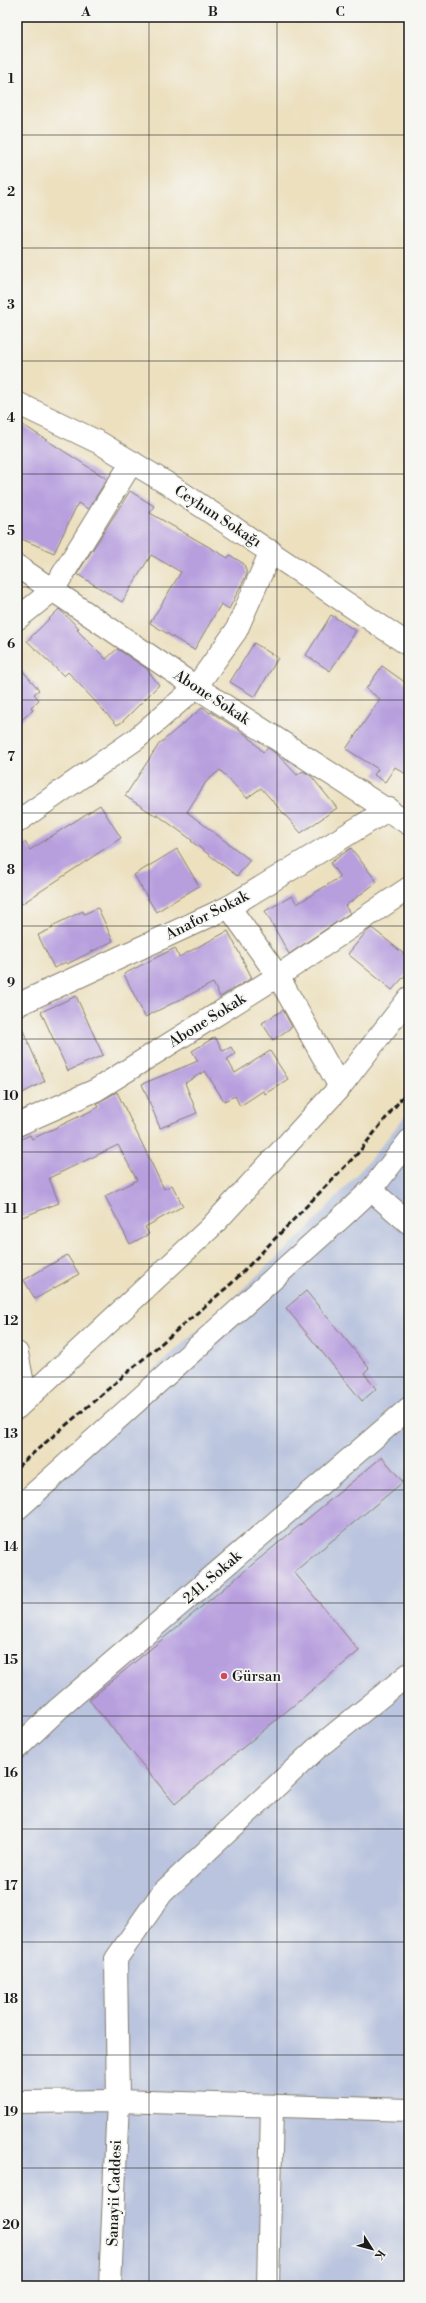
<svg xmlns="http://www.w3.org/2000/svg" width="426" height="2303" font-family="'Libre Bodoni',serif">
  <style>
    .industrial { fill: #bac4de }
    .building { fill: #b79fde }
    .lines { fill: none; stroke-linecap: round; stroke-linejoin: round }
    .minor-casing { stroke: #847e6e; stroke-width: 24 }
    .minor { stroke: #fff; stroke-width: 22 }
    .rail { stroke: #1c1c1c; stroke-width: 3; stroke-dasharray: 6 3; stroke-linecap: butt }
    .grid { fill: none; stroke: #1c1c1c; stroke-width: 1; stroke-opacity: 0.55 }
    .poi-dot { fill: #d1495b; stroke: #f6f6f2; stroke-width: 1.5 }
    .labels { text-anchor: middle; stroke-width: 3.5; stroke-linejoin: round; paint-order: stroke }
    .street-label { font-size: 15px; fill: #1c1c1c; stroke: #f6f6f2 }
    .poi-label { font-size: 15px; fill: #1c1c1c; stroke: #f6f6f2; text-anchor: start }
    .neatline { fill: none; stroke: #1c1c1c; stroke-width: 1.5 }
    .grid-label { font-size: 13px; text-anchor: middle; font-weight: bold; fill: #1c1c1c }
  </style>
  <rect width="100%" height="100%" fill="#f6f6f2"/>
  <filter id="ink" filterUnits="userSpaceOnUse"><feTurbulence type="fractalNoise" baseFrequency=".025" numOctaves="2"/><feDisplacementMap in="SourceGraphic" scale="8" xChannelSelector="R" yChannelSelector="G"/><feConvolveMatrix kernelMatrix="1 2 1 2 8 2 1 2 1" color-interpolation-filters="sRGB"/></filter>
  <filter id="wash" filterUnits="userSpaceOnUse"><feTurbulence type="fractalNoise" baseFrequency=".012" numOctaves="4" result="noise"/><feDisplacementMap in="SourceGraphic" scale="16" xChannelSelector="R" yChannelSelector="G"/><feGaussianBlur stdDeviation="0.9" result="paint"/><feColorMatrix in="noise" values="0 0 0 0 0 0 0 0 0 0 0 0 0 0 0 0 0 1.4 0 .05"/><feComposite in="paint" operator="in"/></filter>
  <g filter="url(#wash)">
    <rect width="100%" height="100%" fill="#ece0bf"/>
    <polygon class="industrial" points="409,1111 409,2286 17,2286 17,1495 307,1230 374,1155"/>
    <g id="blocks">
      <g class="building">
        <polygon points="17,421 107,479 88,509 78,503 54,553 17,537"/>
        <polygon points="130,491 154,506 150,513 228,558 230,555 244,564 247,574 229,609 221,604 194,650 150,623 181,572 151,555 122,602 77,574"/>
        <polygon points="59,609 79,628 77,630 106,659 117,649 119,650 146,668 159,685 122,722 117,725 68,672 64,676 27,641"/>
        <polygon points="331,615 356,631 330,671 306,655"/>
        <polygon points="254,643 278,658 255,697 230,682"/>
        <polygon points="17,664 39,690 34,694 39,700 31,707 33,710 17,724"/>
        <polygon points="382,666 409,685 409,776 395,767 385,782 374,775 378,769 346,749 380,699 366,689"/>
        <polygon points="203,707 210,713 211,712 248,736 263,752 268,748 278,755 297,775 303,771 311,776 337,808 301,833 261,788 247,798 220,770 206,782 187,812 250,860 237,876 191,841 192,840 156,814 158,817 125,796 159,744"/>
        <polygon points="100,805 121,838 17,907 17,848 25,842 30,850"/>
        <polygon points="351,848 377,882 345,906 350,913 289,954 265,911 292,896 297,904 340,877 330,863"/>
        <polygon points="177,849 199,886 156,912 134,875"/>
        <polygon points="98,908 113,941 67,964 66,962 54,968 38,935 53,928 52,926 83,911 84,914"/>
        <polygon points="372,928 409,958 409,971 392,990 348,954 366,932"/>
        <polygon points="228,931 252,978 220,997 213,983 145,1017 124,974 175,948 179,957"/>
        <polygon points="76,996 103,1055 68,1071 41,1012"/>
        <polygon points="283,1010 292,1027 273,1040 262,1023"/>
        <polygon points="17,1017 45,1081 17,1096"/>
        <polygon points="215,1037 223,1051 231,1047 235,1054 227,1059 235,1073 270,1051 288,1079 265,1094 263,1091 240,1106 235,1096 224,1101 205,1071 185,1083 197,1113 160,1128 142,1084 198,1061 192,1051"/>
        <polygon points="117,1092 164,1189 172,1185 183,1206 145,1227 149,1234 130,1244 105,1196 137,1180 118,1145 49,1178 59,1203 17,1219 17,1141 30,1135 32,1139 99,1107 97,1103"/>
        <polygon points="67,1255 79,1274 35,1299 24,1280"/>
        <polygon points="306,1291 369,1368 364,1373 376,1389 362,1401 286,1308"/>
        <polygon points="382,1457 403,1482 294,1572 359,1651 175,1804 89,1700"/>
      </g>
    </g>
  </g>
  <g filter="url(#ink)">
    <use href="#blocks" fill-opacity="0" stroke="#847e6e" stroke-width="1"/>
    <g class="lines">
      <g class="minor-casing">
        <g id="minor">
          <polyline points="17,403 100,443 173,487 409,645"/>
          <polyline points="17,566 196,687 409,824"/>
          <polyline points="17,619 53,590 132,462"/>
          <polyline points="17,822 136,739 196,687 236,631 271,551"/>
          <polyline points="17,1005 229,907 389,809"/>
          <polyline points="340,1087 409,998"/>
          <polyline points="17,1125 96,1090 278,976 409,888"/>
          <polyline points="371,1190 409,1223"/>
          <polyline points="17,1353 26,1399"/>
          <polyline points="17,1408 210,1228 340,1087 278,976 229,907"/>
          <polyline points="17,1509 342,1217 371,1190 409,1141"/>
          <polyline points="17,1748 58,1709 409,1408"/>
          <polyline points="17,2102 118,2101 409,2110"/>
          <polyline points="110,2286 118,2101 116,1959 162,1893 316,1749 409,1674"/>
          <polyline points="268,2286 272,2106"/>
        </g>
      </g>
      <use href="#minor" class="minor"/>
      <polyline class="rail" points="17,1467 232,1283 359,1152 409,1089"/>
    </g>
  </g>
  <path class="grid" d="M149,17V2286M277,17V2286M17,135H409M17,248H409M17,361H409M17,474H409M17,587H409M17,700H409M17,813H409M17,926H409M17,1039H409M17,1152H409M17,1264H409M17,1377H409M17,1490H409M17,1603H409M17,1716H409M17,1829H409M17,1942H409M17,2055H409M17,2168H409"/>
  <circle class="poi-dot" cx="224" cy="1676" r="4"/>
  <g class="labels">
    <g class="street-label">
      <text transform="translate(218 516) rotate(33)" y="5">Ceyhun Sokağı</text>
      <text transform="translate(212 697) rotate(33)" y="5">Abone Sokak</text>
      <text transform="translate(207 915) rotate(-27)" y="5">Anafor Sokak</text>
      <text transform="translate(207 1020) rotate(-32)" y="5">Abone Sokak</text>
      <text transform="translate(212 1577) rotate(-41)" y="5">241. Sokak</text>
      <text transform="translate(114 2193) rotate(-88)" y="5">Sanayii Caddesi</text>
    </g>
    <g class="poi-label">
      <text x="232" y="1681">Gürsan</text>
    </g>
  </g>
  <rect width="426" height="2303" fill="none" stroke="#f6f6f2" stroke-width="44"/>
  <g transform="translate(372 2249) rotate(126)" stroke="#f6f6f2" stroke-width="3" paint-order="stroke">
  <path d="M0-3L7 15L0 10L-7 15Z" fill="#1c1c1c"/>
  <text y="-6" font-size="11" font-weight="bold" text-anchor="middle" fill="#1c1c1c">K</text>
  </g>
  <rect x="22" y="22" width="382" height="2259" class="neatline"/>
  <g class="grid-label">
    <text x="86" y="16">A</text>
    <text x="213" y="16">B</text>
    <text x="340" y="16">C</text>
    <text x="11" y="83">1</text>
    <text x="11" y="196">2</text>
    <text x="11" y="309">3</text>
    <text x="11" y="422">4</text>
    <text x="11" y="535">5</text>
    <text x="11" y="648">6</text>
    <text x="11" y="761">7</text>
    <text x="11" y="874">8</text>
    <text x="11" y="987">9</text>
    <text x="11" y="1100">10</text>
    <text x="11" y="1213">11</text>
    <text x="11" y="1325">12</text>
    <text x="11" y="1438">13</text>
    <text x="11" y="1551">14</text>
    <text x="11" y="1664">15</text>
    <text x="11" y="1777">16</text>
    <text x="11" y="1890">17</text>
    <text x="11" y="2003">18</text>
    <text x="11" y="2116">19</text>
    <text x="11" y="2229">20</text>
  </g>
</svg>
